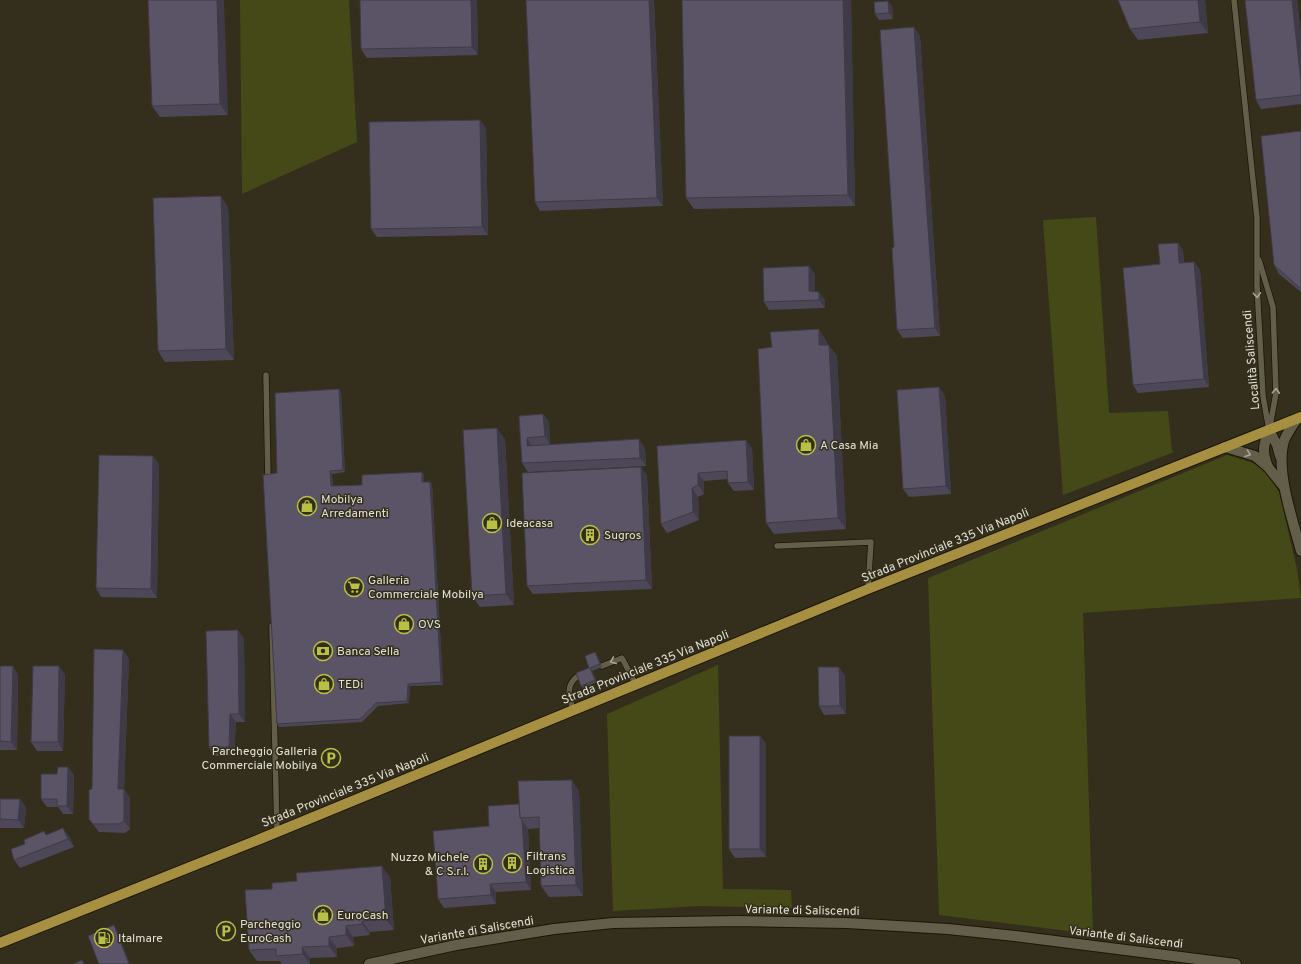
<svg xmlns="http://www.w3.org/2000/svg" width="1301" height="964" font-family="Overpass,sans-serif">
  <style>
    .green { fill: #454917 }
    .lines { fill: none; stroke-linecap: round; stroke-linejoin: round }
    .lane-casing { stroke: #1b1705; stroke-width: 7 }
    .street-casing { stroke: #1b1705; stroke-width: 12 }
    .primary-casing { stroke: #1b1705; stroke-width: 12 }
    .lane { stroke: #635e4a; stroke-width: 5.5 }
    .street { stroke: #635e4a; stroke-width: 10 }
    .primary { stroke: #a78f41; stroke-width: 10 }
    .wall { fill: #4e4758 }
    .shaded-wall { fill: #403a47 }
    .building { fill: #5b5366; stroke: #403a47 }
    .oneway { stroke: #a9a696 }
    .labels { text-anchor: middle; stroke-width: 3; stroke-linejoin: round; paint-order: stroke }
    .street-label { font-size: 12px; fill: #e3e1d5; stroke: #332f1c }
    .poi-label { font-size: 12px; fill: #e3e1d5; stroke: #332f1c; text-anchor: start }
  </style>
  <rect width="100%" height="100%" fill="#332f1c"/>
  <g class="green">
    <polygon points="240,0 349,0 357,142 242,194"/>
    <polygon points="1096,217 1109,413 1168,411 1172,451 1174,452 1063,495 1043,220"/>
    <polygon points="1227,455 1251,462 1265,471 1279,492 1297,569 1301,598 1083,613 1093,934 939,915 928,578"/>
    <polygon points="718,665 723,889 791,890 792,908 700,906 613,911 607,714"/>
  </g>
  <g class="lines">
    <g class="lane-casing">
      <g id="lane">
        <polyline points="1234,0 1257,218 1257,286 1263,396 1269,430"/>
        <polyline points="1259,260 1273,307 1276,393 1270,426"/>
        <polyline points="266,375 268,481"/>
        <polyline points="777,546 871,542 868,589"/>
        <polyline points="272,626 277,832"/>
        <polyline points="602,666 622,658 636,685"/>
        <path d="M573,710C569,697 565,685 578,676"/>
      </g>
    </g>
    <g class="street-casing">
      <g id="street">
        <path d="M1297,419C1292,426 1287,433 1284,441C1275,470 1293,521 1301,551"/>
        <polyline points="1269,430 1277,445 1280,456"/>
        <polyline points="1225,447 1255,456 1268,467 1284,487"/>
        <path d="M1268,467C1262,452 1263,446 1269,430"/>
        <polyline points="369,964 456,945 554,929 613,923 737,921 847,923 948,929 1015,936 1236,964"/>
      </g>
    </g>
    <g class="primary-casing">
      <polyline id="primary" points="0,943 260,839 868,589 1301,417"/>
    </g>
    <use href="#lane" class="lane"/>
    <use href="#street" class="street"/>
    <use href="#primary" class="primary"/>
  </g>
  <g class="wall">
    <polygon points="148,0 228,115 160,117 152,106"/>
    <polygon points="477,0 478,55 367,58 361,49"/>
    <polygon points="526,0 654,0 663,206 540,211 535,202"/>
    <polygon points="682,0 851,0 855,206 694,209 686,198"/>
    <polygon points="1205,0 1208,33 1138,40 1130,29"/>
    <polygon points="1245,0 1297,0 1301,35 1301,104 1261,109 1256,100"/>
    <polygon points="892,6 893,19 879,20 875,14"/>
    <polygon points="920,36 940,336 903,338 897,330 894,247"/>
    <polygon points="480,120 486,128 488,235 377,237 371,229"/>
    <polygon points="1301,131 1301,292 1279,274 1274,265"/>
    <polygon points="228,207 234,360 165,362 158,351"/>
    <polygon points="1178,243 1183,251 1184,263 1194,262 1200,270 1209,387 1138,393 1133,385 1160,264"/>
    <polygon points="815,274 815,291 825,300 825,308 769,310 764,302"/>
    <polygon points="826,340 827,345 837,356 846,529 774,534 766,523"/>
    <polygon points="939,387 945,396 951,494 909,497 903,489"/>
    <polygon points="341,392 345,472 332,474 333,486 362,485 422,472 424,475 424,482 430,482 432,484 443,685 410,686 409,703 378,706 362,722 279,727 277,724 277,473"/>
    <polygon points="543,414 549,422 550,445 645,448 646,466 528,472 522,463 519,416"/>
    <polygon points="505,439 514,605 480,607 472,596"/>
    <polygon points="657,446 752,448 754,490 734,491 728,483 728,479 704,481 704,494 698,497 699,520 667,533 661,524"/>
    <polygon points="159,464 157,598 101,597 96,588"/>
    <polygon points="647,475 652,589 533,594 527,586"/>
    <polygon points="244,638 245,722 236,722 234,755 215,756 209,747"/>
    <polygon points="123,650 129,659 124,789 130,798 130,829 125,833 99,832 89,819 92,789"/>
    <polygon points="595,652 597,655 602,667 592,671 597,682 583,688 581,686 589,668"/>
    <polygon points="0,666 13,666 18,675 17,750 0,750"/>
    <polygon points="65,674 63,751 37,751 31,742"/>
    <polygon points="845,675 846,714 824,715 819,706"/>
    <polygon points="760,736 766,744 766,857 735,858 729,849"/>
    <polygon points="68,767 74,775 73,814 63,814 58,807 47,807 41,799 57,774"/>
    <polygon points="579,791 583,896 549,897 541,886 540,828 528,829 531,890 496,892 496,904 444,908 438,899 489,826 519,804"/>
    <polygon points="0,799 20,799 26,808 24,828 0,828"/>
    <polygon points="46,834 69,836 74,847 20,868 14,860"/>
    <polygon points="390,877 394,930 370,932 370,935 353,937 354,946 337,948 337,957 310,958 310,964 282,964 280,961 257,961 249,950 272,889"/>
  </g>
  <g class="shaded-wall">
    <polygon points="217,0 224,0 228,115 220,104"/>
    <polygon points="471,0 477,0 478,55 472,47"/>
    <polygon points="649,0 654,0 663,206 657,198"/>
    <polygon points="843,0 851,0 855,206 848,195"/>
    <polygon points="1198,0 1205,0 1208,33 1200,22"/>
    <polygon points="1292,0 1297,0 1301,35 1301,83"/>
    <polygon points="888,1 892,6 893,19 889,13"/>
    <polygon points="914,27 920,36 940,336 935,328"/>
    <polygon points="480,120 486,128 488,235 482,227"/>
    <polygon points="221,196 228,207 234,360 226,349"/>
    <polygon points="1178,243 1183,251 1185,271 1179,263"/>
    <polygon points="1194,262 1200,270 1209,387 1204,379"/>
    <polygon points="809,266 815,274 815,299 809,291"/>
    <polygon points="819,292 825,300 825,308 819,300"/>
    <polygon points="819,329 826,340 827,356 819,345"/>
    <polygon points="829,345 837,356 846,529 838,518"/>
    <polygon points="939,387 945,396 951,494 946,486"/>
    <polygon points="339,389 341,392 345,472 343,470"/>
    <polygon points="543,414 549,422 550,445 545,436"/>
    <polygon points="497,428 505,439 514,605 506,594"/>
    <polygon points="527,438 532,446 527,446"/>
    <polygon points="639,439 645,448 646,466 640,458"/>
    <polygon points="746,440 752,448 754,490 748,482"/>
    <polygon points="153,456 159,464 157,598 151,589"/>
    <polygon points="641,467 647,475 652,589 646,580"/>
    <polygon points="330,471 332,474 333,489 331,486"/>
    <polygon points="422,472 424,475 424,485 422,482"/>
    <polygon points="698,473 704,481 704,494 698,485"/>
    <polygon points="430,482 432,484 443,685 441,682"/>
    <polygon points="692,488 698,497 699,520 693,512"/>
    <polygon points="238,630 244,638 245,722 239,714"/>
    <polygon points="123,650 129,659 124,789 130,798 130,829 124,821 118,789"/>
    <polygon points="595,652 597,655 602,667 600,664"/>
    <polygon points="13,666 18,675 17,750 11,742"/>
    <polygon points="59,666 65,674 63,751 58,742"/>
    <polygon points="839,667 845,675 846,714 840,706"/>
    <polygon points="590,668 592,671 597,682 595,680"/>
    <polygon points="408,684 410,686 409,703 407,701"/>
    <polygon points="230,714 236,722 234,755 229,747"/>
    <polygon points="760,736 766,744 766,857 760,849"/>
    <polygon points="68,767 74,775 73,814 67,806"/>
    <polygon points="572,780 579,791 583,896 576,885"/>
    <polygon points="20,799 26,808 24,828 18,820"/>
    <polygon points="522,820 528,829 531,890 526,882"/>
    <polygon points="63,828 69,836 74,847 68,839"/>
    <polygon points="382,866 390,877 394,930 386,919"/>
    <polygon points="490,884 496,892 496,904 491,895"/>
    <polygon points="362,921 370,932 370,935 362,924"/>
    <polygon points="114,925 116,928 130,964 129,964"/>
    <polygon points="346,926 353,937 354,946 346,935"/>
    <polygon points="329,937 337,948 337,957 329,946"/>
    <polygon points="302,947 310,958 310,964 303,954"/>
  </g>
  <g class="building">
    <polygon points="148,0 217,0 220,104 152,106"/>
    <polygon points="360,0 471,0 472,47 361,49"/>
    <polygon points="526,0 649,0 657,198 535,202"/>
    <polygon points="682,0 843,0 848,195 686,198"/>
    <polygon points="1118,0 1198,0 1200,22 1130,29"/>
    <polygon points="1245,0 1292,0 1301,83 1301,95 1256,100"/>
    <polygon points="888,1 889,13 875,14 874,2"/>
    <polygon points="914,27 935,328 897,330 892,248 894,247 880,30"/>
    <polygon points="480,120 482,227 371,229 369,122"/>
    <polygon points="1301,131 1301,289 1274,265 1261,136"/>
    <polygon points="221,196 226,349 158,351 153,198"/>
    <polygon points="1178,243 1179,263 1194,262 1204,379 1133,385 1123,268 1160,264 1158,244"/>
    <polygon points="809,266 809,291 819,292 819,300 764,302 763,268"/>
    <polygon points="819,329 819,345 829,345 838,518 766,523 758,349 772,347 770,332"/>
    <polygon points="939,387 946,486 903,489 897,390"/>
    <polygon points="339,389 343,470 330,471 331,486 362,485 362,475 422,472 422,482 430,482 441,682 408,684 407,701 376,703 360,719 277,724 263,475 277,473 275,393"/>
    <polygon points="543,414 545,436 527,438 527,446 639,439 640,458 522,463 519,416"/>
    <polygon points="497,428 506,594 472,596 463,430"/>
    <polygon points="746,440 748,482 728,483 727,471 698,473 698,485 692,488 693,512 661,524 657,446"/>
    <polygon points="99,455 153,456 151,589 96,588"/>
    <polygon points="641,467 646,580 527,586 522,473"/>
    <polygon points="238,630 239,714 230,714 229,747 209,747 206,631"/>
    <polygon points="94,649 123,650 118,789 124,789 124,821 119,824 93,824 89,819 89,790 92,789"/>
    <polygon points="595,652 600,664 590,668 595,680 581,686 576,673 589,668 585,656"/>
    <polygon points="0,666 13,666 11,742 0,741"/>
    <polygon points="33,666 59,666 58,742 31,742"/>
    <polygon points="818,667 839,667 840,706 819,706"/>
    <rect x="729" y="736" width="31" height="113"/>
    <polygon points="58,767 68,767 67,806 57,806 57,799 41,799 41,774 57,774"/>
    <polygon points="572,780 576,885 541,886 539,817 520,818 518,781"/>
    <polygon points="0,799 20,799 18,820 0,819"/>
    <polygon points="519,804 520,818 522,820 526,882 490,884 491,895 438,899 433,831 489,826 488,806"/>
    <polygon points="63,828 68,839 14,860 11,849 25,844 24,840 44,831 46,835"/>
    <polygon points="382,866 386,919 362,921 362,924 346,926 346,935 329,937 329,946 302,947 303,954 276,956 276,949 249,950 245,890 272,889 272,883 297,881 296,873"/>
    <polygon points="114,925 129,964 99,964 88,936"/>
    <polygon points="82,960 84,964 73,964"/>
  </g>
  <defs><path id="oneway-chevron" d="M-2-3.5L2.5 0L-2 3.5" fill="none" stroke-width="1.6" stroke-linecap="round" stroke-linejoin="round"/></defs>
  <g class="oneway">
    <use href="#oneway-chevron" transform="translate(1257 295) rotate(86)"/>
    <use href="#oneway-chevron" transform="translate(1276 391) rotate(-87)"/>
    <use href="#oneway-chevron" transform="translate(1248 454) rotate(20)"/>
    <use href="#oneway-chevron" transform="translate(613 661) rotate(157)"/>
  </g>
  <defs>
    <g id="shop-ring" transform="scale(1)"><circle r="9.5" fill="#332f1c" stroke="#b9c046" stroke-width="1.5"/><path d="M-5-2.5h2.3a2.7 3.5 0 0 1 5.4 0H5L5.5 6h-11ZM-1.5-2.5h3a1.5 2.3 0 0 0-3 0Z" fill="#b9c046"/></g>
    <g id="building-ring" transform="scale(1)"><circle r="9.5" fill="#332f1c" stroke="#b9c046" stroke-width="1.5"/><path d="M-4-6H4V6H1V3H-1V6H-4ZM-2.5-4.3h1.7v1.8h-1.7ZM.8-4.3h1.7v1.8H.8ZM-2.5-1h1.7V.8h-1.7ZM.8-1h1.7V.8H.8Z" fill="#b9c046"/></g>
    <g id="supermarket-ring" transform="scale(1)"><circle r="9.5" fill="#332f1c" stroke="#b9c046" stroke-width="1.5"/><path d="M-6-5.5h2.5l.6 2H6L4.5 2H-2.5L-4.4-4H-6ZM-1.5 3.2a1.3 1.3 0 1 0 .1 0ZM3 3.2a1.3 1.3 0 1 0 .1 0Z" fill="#b9c046"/></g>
    <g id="bank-ring" transform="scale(1)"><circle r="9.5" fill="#332f1c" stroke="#b9c046" stroke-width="1.5"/><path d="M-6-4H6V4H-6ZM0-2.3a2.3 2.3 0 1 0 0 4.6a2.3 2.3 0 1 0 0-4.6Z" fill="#b9c046"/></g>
    <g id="parking-ring" transform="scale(1)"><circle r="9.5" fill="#332f1c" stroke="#b9c046" stroke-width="1.5"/><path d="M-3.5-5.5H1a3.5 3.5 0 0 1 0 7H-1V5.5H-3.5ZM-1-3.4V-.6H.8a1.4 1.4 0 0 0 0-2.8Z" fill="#b9c046"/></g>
    <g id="fuel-ring" transform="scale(1)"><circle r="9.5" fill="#332f1c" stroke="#b9c046" stroke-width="1.5"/><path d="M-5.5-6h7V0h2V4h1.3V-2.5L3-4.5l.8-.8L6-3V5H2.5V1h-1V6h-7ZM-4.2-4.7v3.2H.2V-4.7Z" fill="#b9c046"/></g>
  </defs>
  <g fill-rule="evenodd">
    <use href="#shop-ring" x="806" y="445"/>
    <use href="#shop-ring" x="307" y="506"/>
    <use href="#shop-ring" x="492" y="523"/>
    <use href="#building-ring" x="590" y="535"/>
    <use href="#supermarket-ring" x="354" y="587"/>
    <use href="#shop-ring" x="404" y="624"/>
    <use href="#bank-ring" x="323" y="651"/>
    <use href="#shop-ring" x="324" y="684"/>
    <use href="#parking-ring" x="331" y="758"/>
    <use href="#building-ring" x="512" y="863"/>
    <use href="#building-ring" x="483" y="864"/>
    <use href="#shop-ring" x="323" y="915"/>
    <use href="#parking-ring" x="226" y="931"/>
    <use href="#fuel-ring" x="104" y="938"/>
  </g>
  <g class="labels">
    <g class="street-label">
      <text transform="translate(1251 360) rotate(-95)" y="4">Località Saliscendi</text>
      <text transform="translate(945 545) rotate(-22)" y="4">Strada Provinciale 335 Via Napoli</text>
      <text transform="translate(645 667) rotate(-22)" y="4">Strada Provinciale 335 Via Napoli</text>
      <text transform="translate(345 790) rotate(-22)" y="4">Strada Provinciale 335 Via Napoli</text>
      <text transform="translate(802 910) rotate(1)" y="4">Variante di Saliscendi</text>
      <text transform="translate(477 930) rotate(-10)" y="4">Variante di Saliscendi</text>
      <text transform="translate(1126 937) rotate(7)" y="4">Variante di Saliscendi</text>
    </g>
    <g class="poi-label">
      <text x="820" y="449">A Casa Mia</text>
      <text x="321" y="503">Mobilya<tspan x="321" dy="14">Arredamenti</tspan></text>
      <text x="506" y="527">Ideacasa</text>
      <text x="604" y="539">Sugros</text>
      <text x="368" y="584">Galleria<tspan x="368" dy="14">Commerciale Mobilya</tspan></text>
      <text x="418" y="628">OVS</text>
      <text x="337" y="655">Banca Sella</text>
      <text x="338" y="688">TEDi</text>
      <text x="317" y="755" text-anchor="end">Parcheggio Galleria<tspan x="317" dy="14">Commerciale Mobilya</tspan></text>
      <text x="526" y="860">Filtrans<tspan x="526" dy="14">Logistica</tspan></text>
      <text x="469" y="861" text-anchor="end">Nuzzo Michele<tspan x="469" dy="14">&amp; C S.r.l.</tspan></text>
      <text x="337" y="919">EuroCash</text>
      <text x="240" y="928">Parcheggio<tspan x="240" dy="14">EuroCash</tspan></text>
      <text x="118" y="942">Italmare</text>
    </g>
  </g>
</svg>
